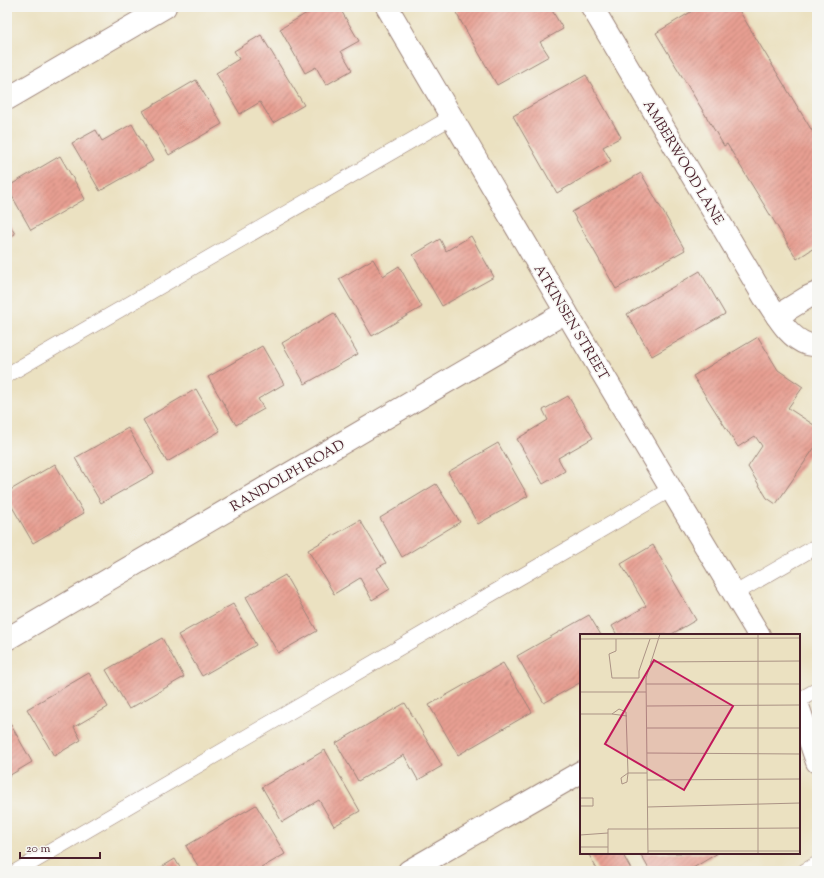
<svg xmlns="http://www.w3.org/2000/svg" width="824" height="878" font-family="'Sorts Mill Goudy',serif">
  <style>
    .building { fill: url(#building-hatch) }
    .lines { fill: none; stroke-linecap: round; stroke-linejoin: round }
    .lane-casing { stroke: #9a8076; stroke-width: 16 }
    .street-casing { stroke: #9a8076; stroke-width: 24 }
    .secondary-casing { stroke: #9a8076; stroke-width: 24 }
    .lane { stroke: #fff; stroke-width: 15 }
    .street { stroke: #fff; stroke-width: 22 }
    .secondary { stroke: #fff; stroke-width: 22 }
    .labels { text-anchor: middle; stroke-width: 3; stroke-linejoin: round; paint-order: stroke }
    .street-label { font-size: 14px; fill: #4a1f2b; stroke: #f6f6f2 }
    .inset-road { fill: none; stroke: #ab9385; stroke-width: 1 }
    .view { fill: #c2185b; fill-opacity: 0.15; stroke: #c2185b; stroke-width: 2 }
    .inset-edge { fill: none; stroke: #4a1f2b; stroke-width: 2 }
  </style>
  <defs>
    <pattern id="building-hatch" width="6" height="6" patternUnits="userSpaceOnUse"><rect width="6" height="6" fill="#e79f92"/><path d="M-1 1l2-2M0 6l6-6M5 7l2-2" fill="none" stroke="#bd8177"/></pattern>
  </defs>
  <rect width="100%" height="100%" fill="#f6f6f2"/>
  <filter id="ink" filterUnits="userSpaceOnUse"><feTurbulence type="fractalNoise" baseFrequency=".025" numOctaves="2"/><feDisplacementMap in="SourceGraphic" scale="8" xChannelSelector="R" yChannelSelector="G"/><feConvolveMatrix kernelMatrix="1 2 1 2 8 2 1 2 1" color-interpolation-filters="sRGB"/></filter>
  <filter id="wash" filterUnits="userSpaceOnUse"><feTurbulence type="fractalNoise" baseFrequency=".012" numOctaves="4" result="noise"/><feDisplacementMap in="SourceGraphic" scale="16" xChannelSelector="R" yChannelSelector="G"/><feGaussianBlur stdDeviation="0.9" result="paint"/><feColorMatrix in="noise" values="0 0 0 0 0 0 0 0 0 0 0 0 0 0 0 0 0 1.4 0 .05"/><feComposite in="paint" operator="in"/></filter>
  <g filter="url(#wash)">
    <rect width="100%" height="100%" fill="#ebe1c1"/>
    <g id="blocks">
      <g class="building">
        <polygon points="317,7 339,7 359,41 341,51 352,70 326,85 316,67 305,73 280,29"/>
        <polygon points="463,7 550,7 563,29 540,42 549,56 497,85 455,11"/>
        <polygon points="699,7 737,7 817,139 817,246 797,259 727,144 724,146 656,33"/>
        <polygon points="261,35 304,105 273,123 260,102 240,114 216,73 239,59 234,51"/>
        <polygon points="586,75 621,137 603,147 611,161 557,193 513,116"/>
        <polygon points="196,80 222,124 169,155 143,111"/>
        <polygon points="132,124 153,161 100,191 72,143 96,130 102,141"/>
        <polygon points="60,156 85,199 31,230 7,187"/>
        <polygon points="641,173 685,250 616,289 572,212"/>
        <polygon points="7,220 15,234 7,239"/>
        <polygon points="471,236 494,277 442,306 413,255 440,239 446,251"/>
        <polygon points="373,259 383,276 399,266 422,307 372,336 339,279"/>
        <polygon points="700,271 725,314 652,356 627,314"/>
        <polygon points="334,313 358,354 305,384 282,343"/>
        <polygon points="758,337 778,370 803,387 788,408 817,427 817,444 776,504 767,498 748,467 762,446 755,436 738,447 693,376"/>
        <polygon points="262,346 284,384 258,399 264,409 236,425 208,377"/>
        <polygon points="196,389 220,431 167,462 143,420"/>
        <polygon points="568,396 593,438 558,458 565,471 543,484 517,439 548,420 543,410"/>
        <polygon points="128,428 154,473 101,503 75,458"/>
        <polygon points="498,443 528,496 478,524 448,472"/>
        <polygon points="55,464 84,513 33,543 7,498 7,492"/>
        <polygon points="436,484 460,522 402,557 380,518"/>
        <polygon points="360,520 386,563 377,568 390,589 372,600 360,578 334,594 308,550"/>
        <polygon points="653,545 696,620 670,635 617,635 612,626 646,606 621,564"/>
        <polygon points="285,575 317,631 278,653 246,597"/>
        <polygon points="233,604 256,645 202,676 178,635"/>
        <polygon points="589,615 601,635 581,635 581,682 544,703 517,656"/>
        <polygon points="162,638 184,677 129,709 106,670"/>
        <polygon points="503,663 532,712 458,755 429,705"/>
        <polygon points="89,673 108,707 74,727 81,740 54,756 27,709"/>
        <polygon points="405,703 442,766 418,780 404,755 358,781 336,743"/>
        <polygon points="7,718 32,762 7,777"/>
        <polygon points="325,750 360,811 334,826 319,800 282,822 262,787"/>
        <polygon points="256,805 285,854 256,871 201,871 186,846"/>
        <polygon points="588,853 622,853 632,871 598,871"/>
        <polygon points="640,853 718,853 688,871 650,871"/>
        <polygon points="175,859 182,871 155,871"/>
      </g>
    </g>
  </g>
  <g filter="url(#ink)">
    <use href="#blocks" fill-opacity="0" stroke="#9a8076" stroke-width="1"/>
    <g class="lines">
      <g class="lane-casing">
        <g id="lane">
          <polyline points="7,375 452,117"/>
          <polyline points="734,594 817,546"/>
          <polyline points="799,700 817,690"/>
          <polyline points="17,871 671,489"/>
          <polyline points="805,871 817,864"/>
        </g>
      </g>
      <g class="street-casing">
        <g id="street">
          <path d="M592,7L764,297C776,313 787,337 807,344C810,345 814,345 817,345"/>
          <polyline points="777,316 808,297 817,293"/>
          <polyline points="7,639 566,312"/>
          <polyline points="409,871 581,772"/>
        </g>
      </g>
      <g class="secondary-casing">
        <g id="secondary">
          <polyline points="387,7 566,312 671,489 759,635"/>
          <polyline points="7,99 165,7"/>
          <polyline points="799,709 817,762"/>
        </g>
      </g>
      <use href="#lane" class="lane"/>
      <use href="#street" class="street"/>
      <use href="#secondary" class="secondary"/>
    </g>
  </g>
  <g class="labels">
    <g class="street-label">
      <text transform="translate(684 162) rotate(59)" y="5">AMBERWOOD LANE</text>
      <text transform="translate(572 322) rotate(59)" y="5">ATKINSEN STREET</text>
      <text transform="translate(287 475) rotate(-30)" y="5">RANDOLPH ROAD</text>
    </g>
  </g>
  <g transform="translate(580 634)">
    <rect width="220" height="220" fill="#ebe1c1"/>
    <path class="inset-road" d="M0,5L220,4M36,5V17L29,20L32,44H59V37L70,5M70,28L220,27M66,50H220M0,58H66M67,72L220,71M0,80H32L39,75L46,78L48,139H67M32,80L47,82M67,94H220M67,119L220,120M48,139L47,148L42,150L41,144ZM67,146L220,145M0,164H13V172H0M67,173L220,169M67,195L220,194M28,199V195H67M0,201L28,199V213M0,213H28V220M68,217H220M68,220L66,44L80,0M178,220V0"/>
    <path class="view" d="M74,26L153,72L104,156L25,110Z"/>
    <rect width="220" height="220" class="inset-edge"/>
  </g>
  <rect width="824" height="878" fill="none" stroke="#f6f6f2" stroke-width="24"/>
  <path d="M20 852v6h80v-6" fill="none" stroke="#4a1f2b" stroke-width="2"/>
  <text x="26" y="852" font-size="12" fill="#4a1f2b" stroke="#f6f6f2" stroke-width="3" paint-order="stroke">20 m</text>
</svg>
